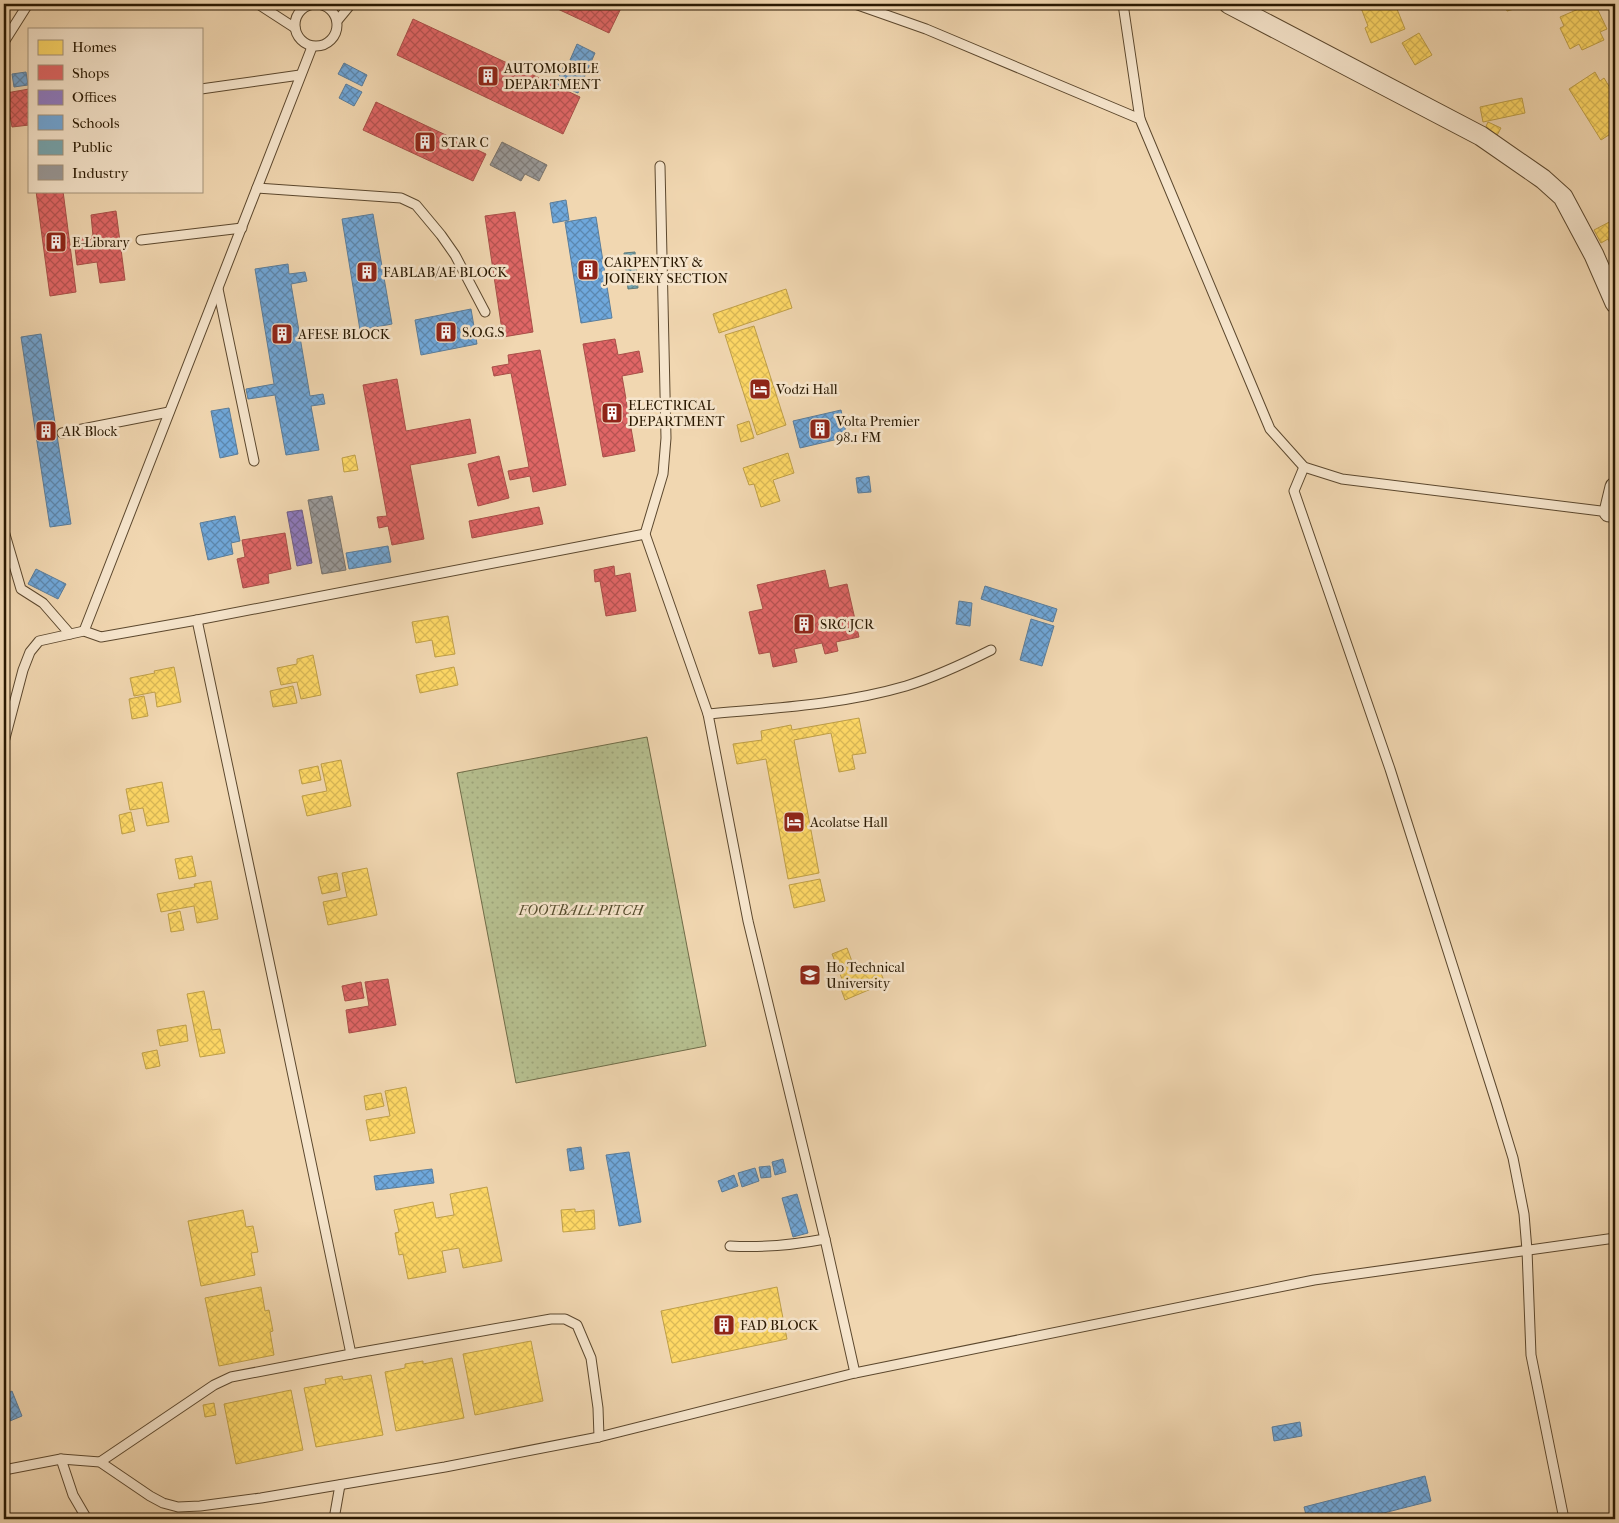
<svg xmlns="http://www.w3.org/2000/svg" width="1619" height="1523" font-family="'IM FELL French Canon',serif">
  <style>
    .green { fill: url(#green-dots); stroke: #706c48 }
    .homes { fill: url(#homes-cross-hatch); stroke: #bf9f48 }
    .shops { fill: url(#shops-cross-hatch); stroke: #a94f48 }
    .offices { fill: url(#offices-cross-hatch); stroke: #705e89 }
    .schools { fill: url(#schools-cross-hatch); stroke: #5a7d9b }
    .public { fill: url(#public-cross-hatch); stroke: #5f7b7b }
    .industry { fill: url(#industry-cross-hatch); stroke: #78736c }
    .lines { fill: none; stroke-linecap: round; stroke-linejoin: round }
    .service-casing { stroke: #5c482e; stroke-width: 11 }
    .minor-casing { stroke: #5c482e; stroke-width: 21 }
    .service { stroke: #f6e5cc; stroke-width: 9 }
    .minor { stroke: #f6e5cc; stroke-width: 19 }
    .labels { text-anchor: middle; stroke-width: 5; stroke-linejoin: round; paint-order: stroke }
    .poi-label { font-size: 14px; fill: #2a1902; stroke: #f6e5cc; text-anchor: start }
    .park-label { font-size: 14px; font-style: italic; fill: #544b2c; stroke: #f6e5cc }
  </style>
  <defs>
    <pattern id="green-dots" width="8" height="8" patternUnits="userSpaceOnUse" patternTransform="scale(1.25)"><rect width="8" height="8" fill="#b6bf8f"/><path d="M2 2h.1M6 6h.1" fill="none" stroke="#9da47a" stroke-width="1.8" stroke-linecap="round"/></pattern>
    <pattern id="homes-cross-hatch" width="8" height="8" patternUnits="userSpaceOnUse" patternTransform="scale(1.25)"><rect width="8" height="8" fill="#ffd966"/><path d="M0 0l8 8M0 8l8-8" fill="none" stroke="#dbba57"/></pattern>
    <pattern id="shops-cross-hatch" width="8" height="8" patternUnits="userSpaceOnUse" patternTransform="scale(1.25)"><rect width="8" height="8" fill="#e06666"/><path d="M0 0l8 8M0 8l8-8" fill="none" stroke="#b65352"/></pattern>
    <pattern id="offices-cross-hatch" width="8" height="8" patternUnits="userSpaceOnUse" patternTransform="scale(1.25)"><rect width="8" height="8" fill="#8e7cc3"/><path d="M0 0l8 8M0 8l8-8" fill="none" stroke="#74659c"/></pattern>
    <pattern id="schools-cross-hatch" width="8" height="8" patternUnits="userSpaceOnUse" patternTransform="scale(1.25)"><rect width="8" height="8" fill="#6fa8dc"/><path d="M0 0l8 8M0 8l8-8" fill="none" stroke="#5b88b0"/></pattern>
    <pattern id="public-cross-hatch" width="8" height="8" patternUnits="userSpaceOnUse" patternTransform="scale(1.25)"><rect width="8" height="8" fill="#76a5af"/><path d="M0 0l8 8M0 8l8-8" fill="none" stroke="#61868c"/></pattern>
    <pattern id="industry-cross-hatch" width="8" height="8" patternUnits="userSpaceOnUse" patternTransform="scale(1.25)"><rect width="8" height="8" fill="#999"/><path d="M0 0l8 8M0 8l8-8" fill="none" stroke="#7d7c7b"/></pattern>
  </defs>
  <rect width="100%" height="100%" fill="#f1d7b1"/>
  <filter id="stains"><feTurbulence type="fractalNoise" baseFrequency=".004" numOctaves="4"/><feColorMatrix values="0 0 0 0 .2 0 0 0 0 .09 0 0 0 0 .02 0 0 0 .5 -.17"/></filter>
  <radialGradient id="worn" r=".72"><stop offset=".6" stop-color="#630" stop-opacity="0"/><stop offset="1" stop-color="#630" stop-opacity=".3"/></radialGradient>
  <polygon class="green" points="647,737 706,1046 516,1083 457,773"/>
  <g class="homes">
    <polygon points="1370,4 1395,4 1405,29 1371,43 1365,28 1368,26 1361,8"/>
    <polygon points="1505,4 1529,4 1529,5 1507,11"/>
    <polygon points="1590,4 1595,4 1607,29 1600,32 1604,40 1582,50 1579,44 1570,49 1560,28 1564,26 1560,17"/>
    <polygon points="1419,33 1432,55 1415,65 1402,43"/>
    <polygon points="1595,72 1600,81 1604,78 1615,96 1612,98 1615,103 1615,131 1601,140 1569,89"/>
    <polygon points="1522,98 1525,113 1483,122 1480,107"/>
    <polygon points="1488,122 1501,128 1495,139 1483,133"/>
    <polygon points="1615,219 1615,253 1608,239 1601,243 1594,230"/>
    <polygon points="1615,263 1615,277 1614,278 1608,266"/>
    <polygon points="786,289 792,308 719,333 713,314"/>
    <polygon points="754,326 786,425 757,435 725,335"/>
    <polygon points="749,421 754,438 741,442 737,425"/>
    <polygon points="788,453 794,473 773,480 780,501 761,507 754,484 749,485 743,468"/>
    <polygon points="355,455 358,470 344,472 342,458"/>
    <polygon points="448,616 455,654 435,657 432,640 416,643 412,622"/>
    <polygon points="313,655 321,695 301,699 297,682 281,685 277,668 297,664 297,659"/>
    <polygon points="174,667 181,702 157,707 155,692 134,696 130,678 155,673 154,671"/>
    <polygon points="454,667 458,685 420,693 416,675"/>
    <polygon points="293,686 297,703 273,707 270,691"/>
    <polygon points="144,696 148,716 132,719 129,699"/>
    <polygon points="859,718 866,753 852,755 855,769 839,772 831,733 794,740 819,873 788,879 766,759 737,764 733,744 762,740 761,731 791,725 792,730"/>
    <polygon points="341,760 351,806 307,816 302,796 327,791 321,764"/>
    <polygon points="318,766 321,780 302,784 299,770"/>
    <polygon points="162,782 169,822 147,826 143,808 130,810 126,789"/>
    <polygon points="131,812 135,831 122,834 119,815"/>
    <polygon points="192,856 196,876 179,879 175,859"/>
    <polygon points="367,868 377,915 328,925 323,902 347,897 342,873"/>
    <polygon points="337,873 340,890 322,894 318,877"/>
    <polygon points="820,879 825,901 794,908 789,885"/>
    <polygon points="211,881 218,919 197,923 194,906 161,912 157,894 195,887 194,884"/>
    <polygon points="180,911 184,930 171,932 168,914"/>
    <polygon points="847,948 856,972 877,964 885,983 845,1000 838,981 842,979 832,954"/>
    <polygon points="204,991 212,1030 220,1029 225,1053 200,1057 187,994"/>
    <polygon points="186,1025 188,1041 160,1046 157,1030"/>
    <polygon points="157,1050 160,1066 146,1069 142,1053"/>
    <polygon points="406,1087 415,1133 370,1141 366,1120 390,1116 385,1091"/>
    <polygon points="381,1093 384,1106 366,1110 364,1096"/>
    <polygon points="487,1187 502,1261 463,1268 459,1248 442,1251 446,1272 408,1279 403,1254 399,1255 395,1233 399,1232 394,1210 433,1202 436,1218 454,1215 450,1194"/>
    <polygon points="575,1209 575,1212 594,1210 595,1229 563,1232 561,1210"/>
    <polygon points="243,1210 246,1227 253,1226 258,1252 251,1253 255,1275 201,1286 188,1221"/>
    <polygon points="261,1287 265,1311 269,1310 273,1331 270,1332 274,1355 219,1366 205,1298"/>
    <polygon points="777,1287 787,1339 672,1363 661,1311"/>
    <polygon points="531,1341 543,1401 475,1415 463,1354"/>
    <polygon points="452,1358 464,1418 396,1431 385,1372 405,1368 405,1364 423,1361 423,1364"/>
    <polygon points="371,1375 383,1435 316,1447 304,1388 326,1384 325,1379 342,1376 343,1380"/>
    <polygon points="291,1390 303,1450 236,1464 224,1404"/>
    <polygon points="214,1403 216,1415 205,1417 203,1405"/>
  </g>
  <g class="shops">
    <polygon points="547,4 623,4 609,33"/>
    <polygon points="413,19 580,97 563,134 397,55"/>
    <polygon points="29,89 29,125 12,127 6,93"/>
    <polygon points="376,102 486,154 473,181 363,130"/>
    <polygon points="36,191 63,191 76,292 50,296"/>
    <polygon points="116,211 125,280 100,283 97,262 77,265 74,239 93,236 91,215"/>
    <polygon points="515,212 533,332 503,337 485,216"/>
    <polygon points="615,339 618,355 639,351 643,372 622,376 635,451 603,457 583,344"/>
    <polygon points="540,350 566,485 533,492 530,476 510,480 508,471 529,467 511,373 494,376 492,367 509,364 508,355"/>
    <polygon points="397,379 406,431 470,419 476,453 410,465 424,539 392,545 388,526 379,528 377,517 387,516 363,385"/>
    <polygon points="499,456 509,498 478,506 468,464"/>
    <polygon points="539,507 543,524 472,538 469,521"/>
    <polygon points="285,533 291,569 268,574 269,583 243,588 237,559 245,557 242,540"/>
    <polygon points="614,566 615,576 630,573 636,611 606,616 600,581 595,582 594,570"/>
    <polygon points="825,570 829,588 847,584 859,637 836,642 838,651 825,654 822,643 794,649 797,662 773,667 770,652 759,654 749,612 763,609 757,585"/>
    <polygon points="388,979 396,1025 349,1033 346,1010 369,1006 365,982"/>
    <polygon points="361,982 364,998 345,1001 342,986"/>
  </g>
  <polygon class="offices" points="302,510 312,563 297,566 287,512"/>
  <g class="schools">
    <polygon points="577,44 595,53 588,69 570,60"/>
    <polygon points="344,63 367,75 362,86 338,74"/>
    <polygon points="565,63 586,73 578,93 556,84"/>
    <polygon points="26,72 28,85 14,87 12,74"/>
    <polygon points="346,84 362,92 354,106 339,98"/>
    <polygon points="566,200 569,220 553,223 550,203"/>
    <polygon points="373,214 392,324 360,330 342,219"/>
    <polygon points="596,217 612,318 581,323 565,222"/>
    <polygon points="288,264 289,274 305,272 307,281 291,284 310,396 323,394 325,404 311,406 319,450 286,455 275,395 248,399 246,389 274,384 255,269"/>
    <polygon points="471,309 477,344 421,355 415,320"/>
    <polygon points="41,334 71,524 50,527 21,337"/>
    <polygon points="229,408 238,454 220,458 211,411"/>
    <polygon points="841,410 847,437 800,448 793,421"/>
    <polygon points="869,476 871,492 858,493 856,478"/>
    <polygon points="235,516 240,541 231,543 233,554 208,560 200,523"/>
    <polygon points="388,546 391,562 349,569 346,553"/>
    <polygon points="36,569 66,584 58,599 28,584"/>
    <polygon points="985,586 1057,609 1053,622 981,599"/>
    <polygon points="959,601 972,603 970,626 956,624"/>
    <polygon points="1031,619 1054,626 1042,666 1020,660"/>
    <polygon points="581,1147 584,1169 570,1171 567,1149"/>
    <polygon points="629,1152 641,1222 619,1226 606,1155"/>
    <polygon points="783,1159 786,1172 775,1175 772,1162"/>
    <polygon points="770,1166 771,1177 761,1178 759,1167"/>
    <polygon points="755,1168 759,1181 742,1187 738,1173"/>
    <polygon points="432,1169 434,1183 376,1190 374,1176"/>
    <polygon points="734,1175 738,1186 722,1192 718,1181"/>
    <polygon points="797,1194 808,1233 793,1237 782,1198"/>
    <polygon points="12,1391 22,1416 5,1423 4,1395"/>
    <polygon points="1300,1422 1302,1436 1274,1441 1272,1427"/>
    <polygon points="1425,1476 1431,1501 1360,1519 1307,1519 1304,1507"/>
  </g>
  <polygon class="public" points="635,252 638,288 628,289 624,253"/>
  <g class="industry">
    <polygon points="502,142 547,165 539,181 525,174 521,181 490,165"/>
    <polygon points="332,496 346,570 322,574 308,500"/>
  </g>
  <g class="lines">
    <g class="service-casing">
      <g id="service">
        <circle cx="316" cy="25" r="21"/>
        <polyline points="258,4 295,28"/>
        <polyline points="855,4 926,29 1140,119 1270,429 1304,467 1342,479 1609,512"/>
        <polyline points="1123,4 1140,119"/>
        <polyline points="337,21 351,4"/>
        <polyline points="4,42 28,4"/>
        <polyline points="201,89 300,75"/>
        <polyline points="660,166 666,438 663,474 645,534 708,714 748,921 825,1239 855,1373"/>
        <polyline points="257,188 401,198 416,205 441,235 455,255 485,312"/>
        <polyline points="141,240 242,228"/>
        <polyline points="218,289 254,461"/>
        <polyline points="62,433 169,412"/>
        <polyline points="1304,467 1294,491 1390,769 1496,1102 1513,1158 1524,1214 1527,1250 1531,1355 1564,1519"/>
        <polyline points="4,531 21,589 43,603 70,634"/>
        <polyline points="197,620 278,1004 351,1354"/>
        <polyline points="84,631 312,47"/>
        <path d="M708,714C774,708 841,705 906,686C935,677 963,664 991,650"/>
        <polyline points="4,742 23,670 30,652 39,641 84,631 101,637 197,620 645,534"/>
        <path d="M730,1246C762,1248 793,1245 825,1239"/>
        <polyline points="61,1459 73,1495 87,1519"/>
        <polyline points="100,1462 214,1385 231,1377 351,1354 551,1319 565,1319 577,1325 591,1358 598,1408 599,1437"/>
        <polyline points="4,1470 61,1459 100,1462 150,1496 163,1503 178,1507 200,1506 261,1498 445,1467 599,1437 855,1373 1314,1280 1615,1238"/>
        <polyline points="334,1519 340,1485"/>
      </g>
    </g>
    <g class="minor-casing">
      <g id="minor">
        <polyline points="1229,4 1481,136 1543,179 1563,197 1594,255 1615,303"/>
        <polyline points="1615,487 1609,512 1615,513"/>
      </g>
    </g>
    <use href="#service" class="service"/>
    <use href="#minor" class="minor"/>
  </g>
  <defs>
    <g id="building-square" transform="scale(1.125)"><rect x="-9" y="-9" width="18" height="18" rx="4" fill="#8f2418" stroke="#f6e5cc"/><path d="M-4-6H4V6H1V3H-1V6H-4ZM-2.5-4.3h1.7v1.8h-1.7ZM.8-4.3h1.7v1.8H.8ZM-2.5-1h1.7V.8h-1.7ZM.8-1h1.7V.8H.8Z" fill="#fff"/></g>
    <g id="hotel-square" transform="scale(1.125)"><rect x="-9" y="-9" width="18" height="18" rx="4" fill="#8f2418" stroke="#f6e5cc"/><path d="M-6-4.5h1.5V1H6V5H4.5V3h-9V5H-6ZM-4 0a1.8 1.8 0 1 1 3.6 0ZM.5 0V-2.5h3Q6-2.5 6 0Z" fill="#fff"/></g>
    <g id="school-square" transform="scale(1.125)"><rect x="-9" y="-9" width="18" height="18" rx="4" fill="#8f2418" stroke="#f6e5cc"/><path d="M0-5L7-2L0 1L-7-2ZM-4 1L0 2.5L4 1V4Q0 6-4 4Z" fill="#fff"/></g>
  </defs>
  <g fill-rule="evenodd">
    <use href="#building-square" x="488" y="76"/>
    <use href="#building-square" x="425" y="142"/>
    <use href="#building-square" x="56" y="242"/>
    <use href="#building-square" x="588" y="270"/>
    <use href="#building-square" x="367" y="272"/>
    <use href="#building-square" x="446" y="332"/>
    <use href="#building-square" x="282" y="334"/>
    <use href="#hotel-square" x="760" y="389"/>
    <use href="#building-square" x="612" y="413"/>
    <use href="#building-square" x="820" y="429"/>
    <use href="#building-square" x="46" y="431"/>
    <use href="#building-square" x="804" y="624"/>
    <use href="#hotel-square" x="794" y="822"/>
    <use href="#school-square" x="810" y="975"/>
    <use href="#building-square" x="724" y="1325"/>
  </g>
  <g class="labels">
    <g class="poi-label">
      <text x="504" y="73">AUTOMOBILE<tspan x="504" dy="16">DEPARTMENT</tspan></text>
      <text x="441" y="147">STAR C</text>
      <text x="72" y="247">E-Library</text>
      <text x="604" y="267">CARPENTRY &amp;<tspan x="604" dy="16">JOINERY SECTION</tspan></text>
      <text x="383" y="277">FABLAB/AE BLOCK</text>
      <text x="462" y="337">S.O.G.S</text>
      <text x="298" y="339">AFESE BLOCK</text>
      <text x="776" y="394">Vodzi Hall</text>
      <text x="628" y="410">ELECTRICAL<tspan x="628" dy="16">DEPARTMENT</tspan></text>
      <text x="836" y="426">Volta Premier<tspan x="836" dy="16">98.1 FM</tspan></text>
      <text x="62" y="436">AR Block</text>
      <text x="820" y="629">SRC JCR</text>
      <text x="810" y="827">Acolatse Hall</text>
      <text x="826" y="972">Ho Technical<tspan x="826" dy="16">University</tspan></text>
      <text x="740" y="1330">FAD BLOCK</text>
    </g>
    <g class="park-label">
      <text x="581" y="915">FOOTBALL PITCH</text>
    </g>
  </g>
  <rect width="1619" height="1523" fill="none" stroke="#f1d7b1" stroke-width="20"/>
  <rect x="5" y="5" width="1609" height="1513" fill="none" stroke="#2a1902" stroke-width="2.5"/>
  <rect x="10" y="10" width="1599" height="1503" fill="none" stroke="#2a1902"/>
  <rect x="28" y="28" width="175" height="165" fill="#f6e5cc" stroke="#a4937b"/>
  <rect x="38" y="40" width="25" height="15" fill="#ffd966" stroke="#a4937b"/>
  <text x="72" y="52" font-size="15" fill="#2a1902">Homes</text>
  <rect x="38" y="65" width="25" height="15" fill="#e06666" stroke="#a4937b"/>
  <text x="72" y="78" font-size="15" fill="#2a1902">Shops</text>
  <rect x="38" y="90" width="25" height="15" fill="#8e7cc3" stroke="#a4937b"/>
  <text x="72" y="102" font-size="15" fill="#2a1902">Offices</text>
  <rect x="38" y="115" width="25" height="15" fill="#6fa8dc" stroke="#a4937b"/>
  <text x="72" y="128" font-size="15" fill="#2a1902">Schools</text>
  <rect x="38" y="140" width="25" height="15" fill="#76a5af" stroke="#a4937b"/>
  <text x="72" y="152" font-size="15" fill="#2a1902">Public</text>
  <rect x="38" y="165" width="25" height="15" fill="#999999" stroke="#a4937b"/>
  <text x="72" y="178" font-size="15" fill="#2a1902">Industry</text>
  <rect width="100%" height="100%" filter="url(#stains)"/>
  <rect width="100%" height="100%" fill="url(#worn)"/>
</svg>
